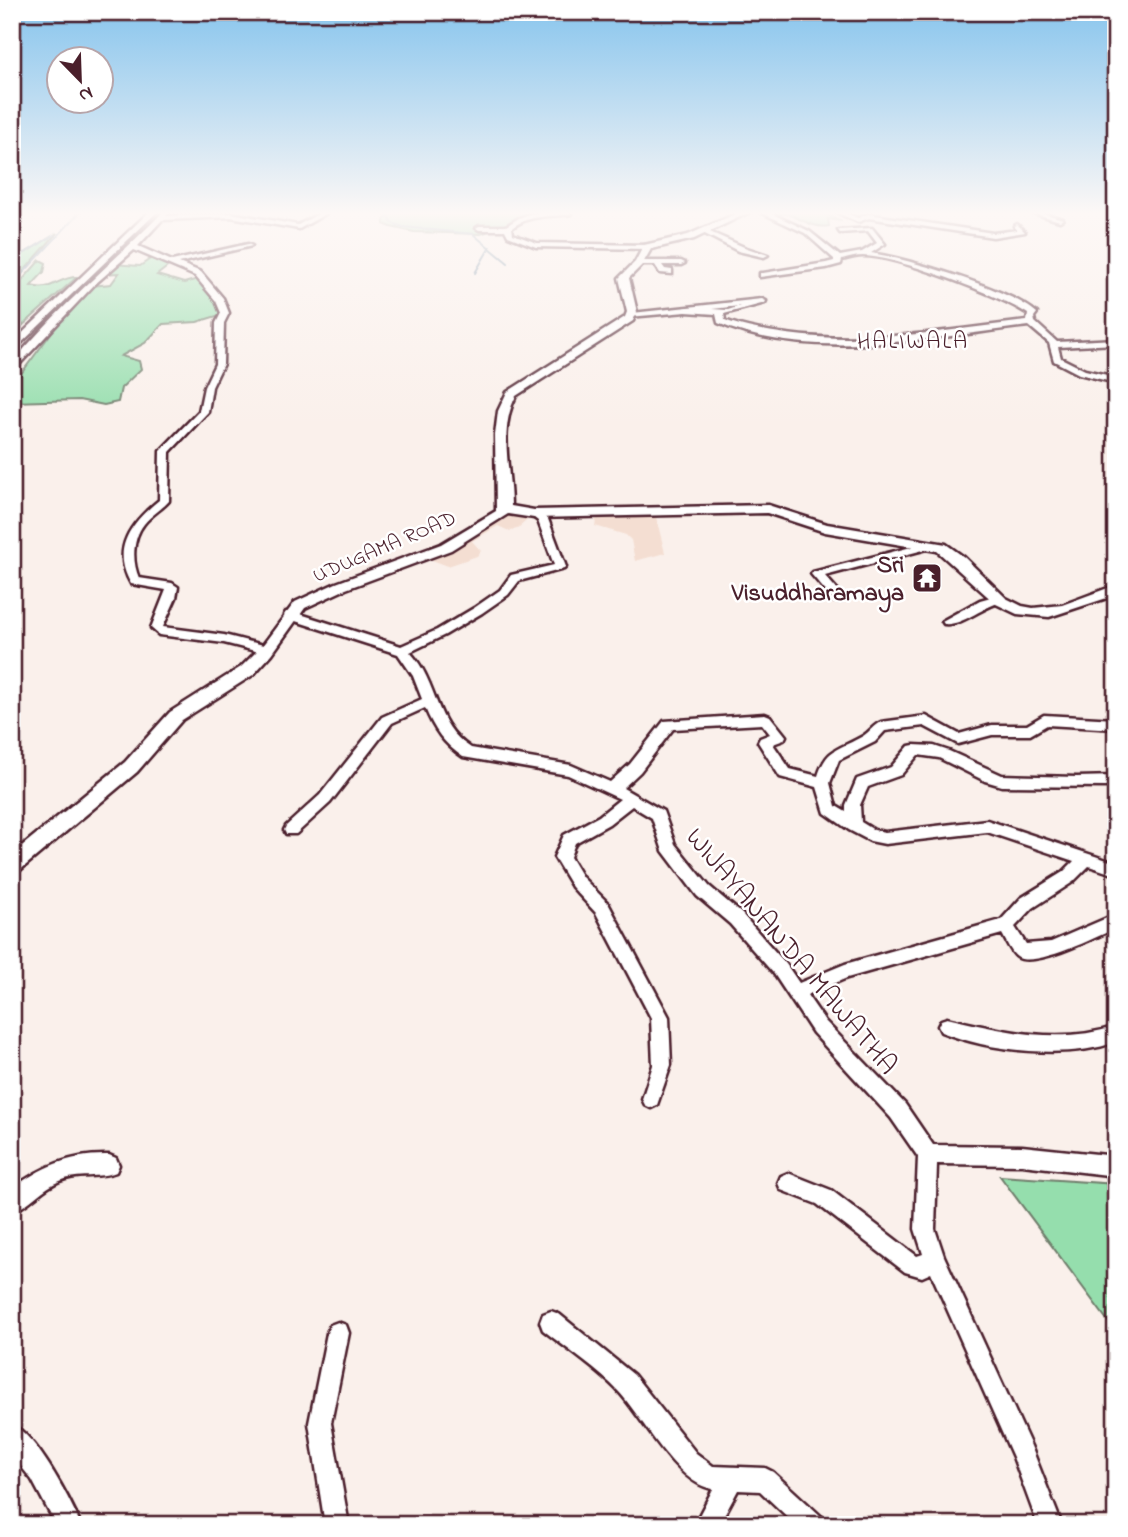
<svg xmlns="http://www.w3.org/2000/svg" width="1128" height="1537" font-family="'Indie Flower',sans-serif">
  <style>
    .built { fill: #f4ded2 }
    .green { fill: #95dead; stroke: #707e6c; stroke-width: 2 }
    .lines { fill: none; stroke-linecap: round; stroke-linejoin: round }
    .stream { stroke: #7690a4; stroke-width: 2 }
    .minor-casing { stroke: #4a1f2b; stroke-width: 5 }
    .major-casing { stroke: #4a1f2b; stroke-width: 5 }
    .minor { fill: #fff; fill-rule: evenodd }
    .major { fill: #fff; fill-rule: evenodd }
    .labels { text-anchor: middle; stroke-width: 5; stroke-linejoin: round; paint-order: stroke }
    .far-street-label { font-size: 21px; fill: #4a1f2b; stroke: #fff }
    .far-quarter-label { font-size: 23px; letter-spacing: 2px; fill: #4a1f2b; stroke: #fff }
    .poi-label { font-size: 24px; font-weight: bold; fill: #4a1f2b; stroke: #fff; text-anchor: end }
    .near-street-label { font-size: 28px; fill: #4a1f2b; stroke: #fff }
  </style>
  <rect width="100%" height="100%" fill="#faf0eb"/>
  <filter id="ink" filterUnits="userSpaceOnUse"><feTurbulence type="fractalNoise" baseFrequency=".0143" numOctaves="2"/><feDisplacementMap in="SourceGraphic" scale="14" xChannelSelector="R" yChannelSelector="G"/><feConvolveMatrix kernelMatrix="1 2 1 2 8 2 1 2 1" color-interpolation-filters="sRGB"/></filter>
  <g filter="url(#ink)">
    <g class="built">
      <polygon points="598,512 655,513 665,553 635,561 631,540 626,535 595,526"/>
      <polygon points="502,514 534,514 517,529 509,531 498,526 472,541 481,551 477,556 448,566 424,557"/>
    </g>
    <g class="green">
      <polygon points="357,211 541,211 481,234 414,232 391,227 384,224 384,220 390,213"/>
      <path d="M788,211H818L842,221L828,219L829,226C815,229 803,220 791,215C783,212 776,217 768,213Z"/>
      <polygon points="57,233 12,285 12,261"/>
      <polygon points="156,255 171,264 157,275 184,283 202,278 222,305 220,315 197,322 163,324 145,343 121,356 139,361 141,369 121,388 118,402 104,405 79,400 12,402 12,386 72,305 91,286 111,284 119,273 101,274 112,264 140,266"/>
      <path d="M40,260L46,263L44,272L31,286C54,292 57,277 77,277L12,335V292Z"/>
      <polygon points="1000,1176 1116,1184 1116,1332"/>
    </g>
    <g class="lines">
      <g class="stream">
        <polyline points="385,211 392,223 403,227 473,234 508,263"/>
        <polyline points="123,247 163,211"/>
        <polyline points="12,261 54,235"/>
        <polyline points="475,273 490,247"/>
        <polyline points="12,285 81,211"/>
      </g>
      <g class="minor-casing">
        <g id="minor">
          <path d="M164,211H170L166,216L231,213L298,225L322,212L327,213L299,229L231,217L162,220L138,246L172,261L248,244L252,246L179,263L201,272L223,298L229,313L224,323L223,364L212,387L208,412L170,452L169,501C162,509 151,515 144,524C132,539 132,562 139,578L172,583L178,587L176,598L163,627L224,635L271,647L273,650L271,653L267,654L224,643L159,635L151,628L166,590L131,584C110,548 132,522 159,500L160,451L199,411L204,387L215,364L216,323L221,313L216,301L195,276L134,250L94,285L12,372V363C58,307 114,262 164,211Z"/>
          <path d="M569,211L571,214C550,217 529,214 512,228L513,234L537,243L647,245L651,247L647,249L536,247L508,236L505,230H479L476,228L479,226H506L519,218L529,214Z"/>
          <path d="M758,211H766L809,231L840,256L862,252L877,243L868,231L840,233L838,230L872,228L885,244L871,253C908,259 1010,289 1037,313L1034,317L1035,322L1057,342L1116,339V344L1058,347L1061,358L1085,370L1116,377V383L1079,374L1054,361L1049,343L1029,326C933,337 810,363 718,323L716,314L686,312L629,317V313H632L762,299L766,301L765,303L724,314L725,320C745,328 766,331 787,334C868,345 947,330 1027,321L1028,314C999,295 897,256 863,256C856,256 849,258 842,260L841,264L826,268L760,277V273H763L826,263L834,261V259L805,233ZM740,306L728,310L712,309Z"/>
          <polygon points="833,211 841,211 858,218 868,214 993,233 1017,230 1014,226 1017,224 1025,232 993,237 869,218 858,222"/>
          <polygon points="1026,211 1035,211 1063,219 1060,221"/>
          <polygon points="703,229 744,247 768,255 764,257 738,251 701,232"/>
          <polygon points="639,261 681,261 685,263 681,265 662,265 665,269 672,270 672,274 660,273 655,265 636,265 636,261"/>
          <path d="M534,511L548,519L566,567L564,569L519,581L508,595L482,613L445,635L410,652C439,683 433,724 471,748L571,765L610,782L630,764L664,721L765,714L770,716L786,736L784,740L773,744L790,769L818,776C827,747 839,750 863,736C870,732 873,725 881,722L926,716L959,734L992,725H1027L1044,715L1116,719V729L1047,725L1030,735H992L958,744L924,726L885,731L875,742L839,760L830,783L836,806L846,812V805L857,779L891,767L909,746L914,745L934,746L949,751L1002,775L1077,777L1116,776V786L1105,787L1002,786L985,781L939,758L918,755L901,775L868,787L860,805L861,822L874,830L885,832L987,820L1116,863V875L1089,866L1073,882L1033,908L1015,927L1026,944L1051,942L1116,914V928C1099,936 1033,969 1017,957C1011,953 1006,941 1002,934L847,978L807,995L825,1021L905,1104L933,1145L1022,1146L1116,1156V1176L1022,1165L937,1164L935,1229L944,1256L1031,1446L1062,1525H1038L1013,1457L931,1273L922,1277L905,1272L817,1204L781,1190L778,1183L781,1176L788,1173L831,1190L917,1256L923,1254L915,1229L918,1157L891,1118L813,1033L774,974L730,924L697,896L663,851L652,818L632,806L609,824L575,843L570,857L582,877L608,903L669,1017L671,1065L657,1105L651,1108L645,1105L642,1099L653,1065L651,1018L596,913L572,887L554,857L564,835L599,816L620,799L568,775L463,757C444,744 434,730 425,708L392,723L330,803L296,834H286L284,830L286,826L320,795L382,717L422,699L413,676L398,654L286,618L284,615L286,612H294L401,646L437,630L474,608L500,590L511,575L554,565L538,521L529,514ZM762,724L770,734L760,738L758,742L780,777L817,787L825,813L849,830L870,841L885,844L987,832L1074,861L1063,872L1021,898L1001,920L845,964L799,983L786,964L742,914L709,886L675,844L663,811L623,788L640,772L673,729Z"/>
          <polygon points="927,543 931,544 931,548 825,576 842,595 842,601 834,601 811,574 813,572"/>
          <path d="M998,595L1002,596V602C983,606 963,626 944,624L942,621L980,600Z"/>
          <path d="M947,1018C1002,1031 1061,1045 1116,1026V1042C1067,1060 989,1051 941,1032L938,1026L941,1020Z"/>
          <path d="M109,1155L116,1158L119,1165L116,1172C99,1179 78,1173 60,1181C42,1188 30,1205 12,1212V1189C42,1166 71,1154 109,1155Z"/>
          <path d="M551,1311L559,1314L634,1375L696,1453L713,1466L765,1468L773,1472L822,1517L826,1525H796L760,1491L738,1490L719,1525H694L713,1489C677,1484 643,1418 619,1392C599,1370 567,1349 543,1330L540,1322L543,1314Z"/>
          <polygon points="338,1322 346,1325 349,1333 331,1423 349,1525 325,1525 309,1423 327,1333 330,1325"/>
          <path d="M12,1425C36,1434 71,1501 81,1525H56L32,1480L12,1455Z"/>
        </g>
      </g>
      <g class="major-casing">
        <g id="major">
          <polygon points="150,211 158,211 12,352 12,343"/>
          <path d="M742,211H752L694,239L651,249L642,265L629,278L637,312L633,321L516,396C498,430 511,470 511,506L534,510L768,505L827,524L946,544L964,557L1006,598L1022,606L1033,608L1062,605L1116,585V595L1049,617L1017,614L996,604L937,551L825,532L767,513L534,518L508,514L451,550L346,589L305,608L272,654L253,675L182,720L137,772L19,871L12,873V854L125,762L170,712L241,667L262,646L295,602L336,583L441,544L496,511L495,435L498,411L507,392L625,317L627,312L619,278L635,262L644,245L688,235Z"/>
        </g>
      </g>
      <use href="#minor" class="minor"/>
      <use href="#major" class="major"/>
    </g>
  </g>
  <linearGradient id="sky" x2="0" y2="1"><stop stop-color="#86c4ed"/><stop offset="0.5" stop-color="#fdf8f6"/><stop offset="1" stop-color="#fdf8f6" stop-opacity="0"/></linearGradient>
  <rect width="1128" height="426" fill="url(#sky)"/>
  <defs>
    <g id="temple-square" transform="scale(1.575)"><rect x="-9" y="-9" width="18" height="18" rx="4" fill="#4a1f2b" stroke="#fff"/><path d="M0-6L5-2H3V0L6.5 2.5H4V6H1.5V3h-3V6H-4V2.5H-6.5L-3 0V-2H-5Z" fill="#fff"/></g>
  </defs>
  <g fill-rule="evenodd">
    <use href="#temple-square" x="927" y="578"/>
  </g>
  <g class="labels">
    <g class="far-street-label">
      <text transform="translate(384 546) rotate(-23)" y="7">UDUGAMA ROAD</text>
    </g>
    <g class="far-quarter-label">
      <text x="913" y="348">HALIWALA</text>
    </g>
    <g class="poi-label">
      <text x="904" y="572">Sri<tspan x="904" dy="28">Visuddharamaya</tspan></text>
    </g>
    <g class="near-street-label">
      <text transform="translate(793 950) rotate(50)" y="10">WIJAYANANDA MAWATHA</text>
    </g>
  </g>
  <rect width="1128" height="1537" fill="none" stroke="#fff" stroke-width="42"/>
  <rect x="21" y="21" width="1086" height="1495" fill="none" stroke="#4a1f2b" stroke-width="2.5" filter="url(#ink)"/>
  <g transform="translate(80 80) rotate(157)"><circle r="33" fill="#ffffff" stroke="#b7a5aa" stroke-width="2"/>
  <path d="M0-5L12 26L0 18L-12 26Z" fill="#4a1f2b"/>
  <text y="-10" font-size="19" font-weight="bold" text-anchor="middle" fill="#4a1f2b">N</text>
  </g>
</svg>
